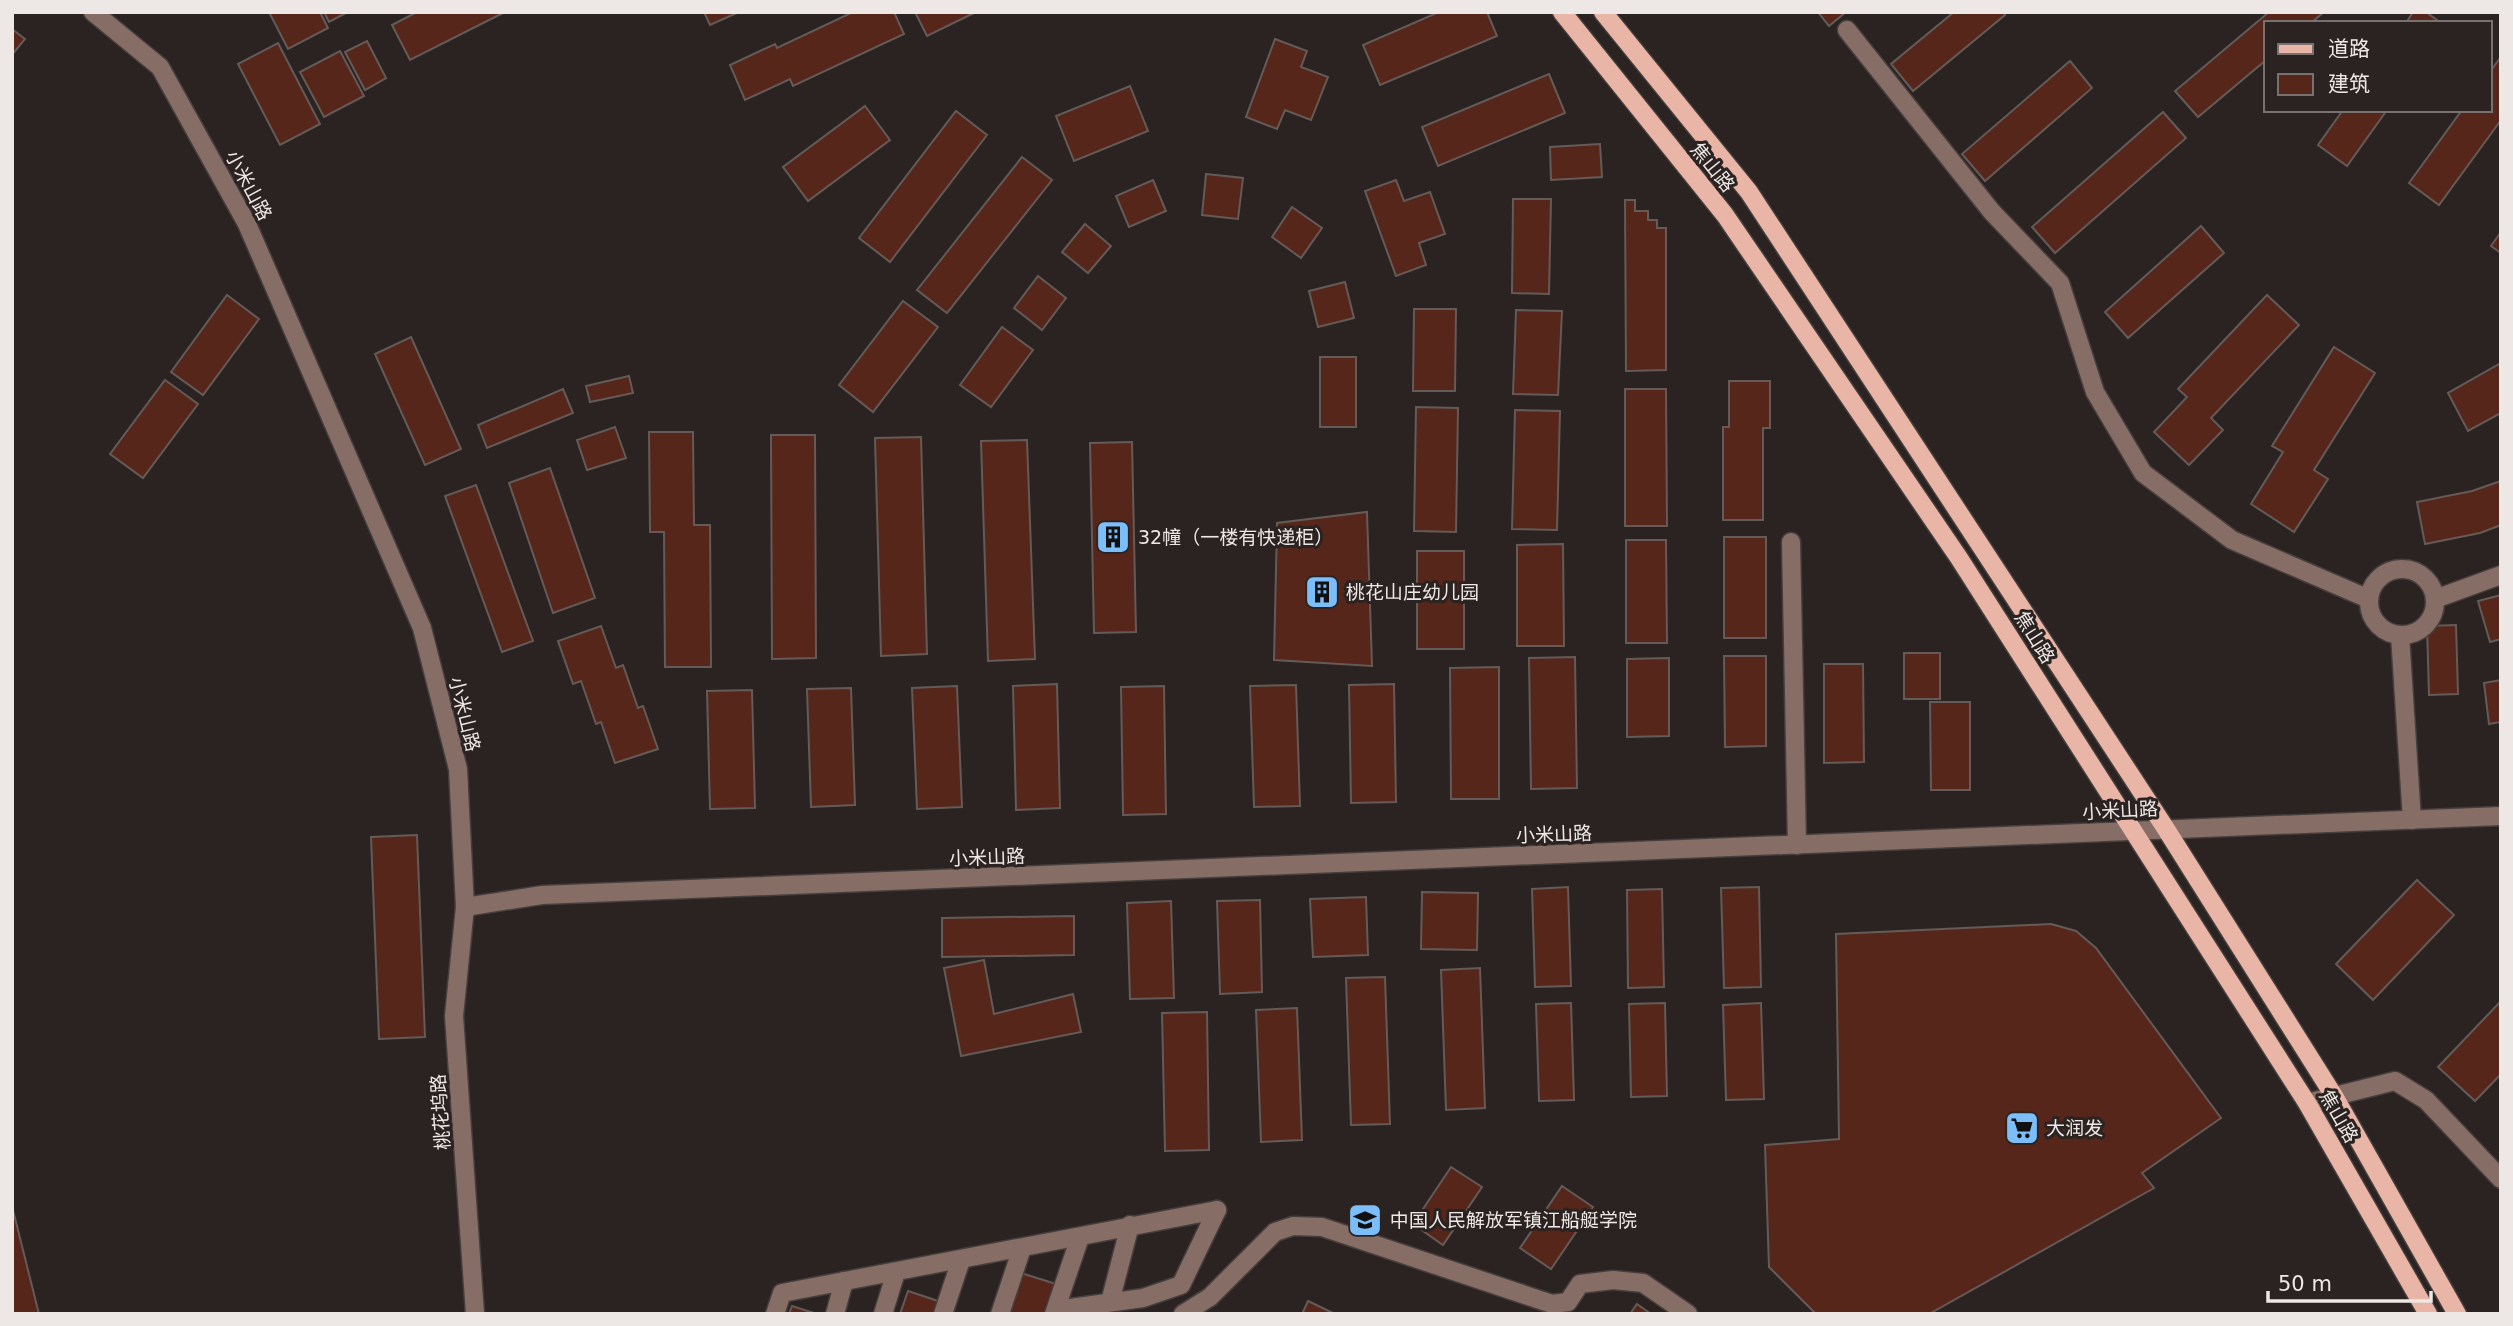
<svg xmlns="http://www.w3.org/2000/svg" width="2513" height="1326" font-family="'DejaVu Sans','Noto Sans SC',sans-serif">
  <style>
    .building { fill: #552619; stroke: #645b58; stroke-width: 2 }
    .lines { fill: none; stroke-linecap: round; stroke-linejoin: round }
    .minor-casing { stroke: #463e3c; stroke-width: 21 }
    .major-casing { stroke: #463e3c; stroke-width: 21 }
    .minor { stroke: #866d66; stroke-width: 18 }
    .major { stroke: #e8b5a7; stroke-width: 18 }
    .labels { text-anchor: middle; stroke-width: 6; stroke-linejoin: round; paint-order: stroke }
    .street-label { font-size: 19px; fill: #ede7e5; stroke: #2b2321 }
    .poi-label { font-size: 19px; fill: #ede7e5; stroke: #2b2321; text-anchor: start }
  </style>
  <rect width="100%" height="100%" fill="#2b2321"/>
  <g class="building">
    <polygon points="269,12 320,12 328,28 288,49"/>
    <polygon points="324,12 348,12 329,22"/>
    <polygon points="417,12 505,12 410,60 392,25"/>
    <polygon points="704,12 739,12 710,25"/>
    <polygon points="853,12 894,12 904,34 793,86 790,79 745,100 730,65 775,44 777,48"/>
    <polygon points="915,12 976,12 927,36"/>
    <polygon points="1439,12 1487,12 1497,36 1380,85 1363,45"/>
    <polygon points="1818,12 1846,12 1829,26"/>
    <polygon points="1954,12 2003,12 2005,15 1913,91 1891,64"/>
    <polygon points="2269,12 2324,12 2311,23 2266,23 2266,60 2198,117 2175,91"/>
    <polygon points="2413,12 2426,12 2441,23 2406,23"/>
    <polygon points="12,29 25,39 12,55"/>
    <polygon points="1275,39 1307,51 1301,67 1328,77 1311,120 1285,110 1277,129 1246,117"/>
    <polygon points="367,41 386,78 365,90 345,52"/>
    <polygon points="278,43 320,124 280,145 238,64"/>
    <polygon points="340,51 364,96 324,117 300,72"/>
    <polygon points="2500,58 2501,120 2439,205 2409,183 2462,110 2490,110 2490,72"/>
    <polygon points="2070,61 2092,88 1985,181 1962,154"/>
    <polygon points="1549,74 1565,113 1438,166 1422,127"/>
    <polygon points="1130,86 1148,131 1074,161 1056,116"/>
    <polygon points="865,106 890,140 808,201 783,167"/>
    <polygon points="2343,110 2387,110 2347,166 2318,145"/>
    <polygon points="956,111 987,135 890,262 859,238"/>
    <polygon points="2163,112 2186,138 2055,253 2032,227"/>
    <polygon points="1600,144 1602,177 1551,180 1550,147"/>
    <polygon points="1022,157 1052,180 947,313 917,290"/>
    <polygon points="1206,174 1243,178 1238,219 1202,215"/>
    <polygon points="1153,180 1166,211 1129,227 1116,196"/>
    <polygon points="1396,180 1404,201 1430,192 1445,234 1419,243 1426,265 1396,276 1365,191"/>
    <polygon points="1513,199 1551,199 1549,294 1512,293"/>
    <polygon points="1625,200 1635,200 1635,211 1648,211 1648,220 1657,220 1657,228 1666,228 1666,370 1626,371"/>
    <polygon points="1292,207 1322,228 1301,258 1272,237"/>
    <polygon points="1085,224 1111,246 1088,273 1062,252"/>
    <polygon points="2201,226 2224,253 2128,338 2105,312"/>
    <polygon points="2501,232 2501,253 2491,246"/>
    <polygon points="1038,276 1066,298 1042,330 1014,308"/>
    <polygon points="1345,282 1354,318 1318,327 1309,291"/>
    <polygon points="227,295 259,319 203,395 171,372"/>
    <polygon points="2267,295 2299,325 2211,418 2223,430 2189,465 2154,432 2187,397 2178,389"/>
    <polygon points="903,301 938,327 873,412 839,385"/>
    <polygon points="1414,309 1456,309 1455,391 1413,391"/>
    <polygon points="1516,310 1562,311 1558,395 1513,394"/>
    <polygon points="1002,327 1033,350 991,407 960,385"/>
    <polygon points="411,337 461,449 425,465 375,354"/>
    <polygon points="2334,347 2375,373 2314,470 2328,479 2294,532 2251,504 2283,452 2272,446"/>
    <rect x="1320" y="357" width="36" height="70"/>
    <polygon points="2501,363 2501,413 2468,431 2448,393"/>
    <polygon points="629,376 633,393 590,402 586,386"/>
    <polygon points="165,380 198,404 143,478 110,454"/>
    <polygon points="1729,381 1770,381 1770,428 1763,428 1763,520 1723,520 1723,427 1729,427"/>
    <polygon points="563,389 573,413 487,448 478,425"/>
    <polygon points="1625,389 1666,389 1667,526 1625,526"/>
    <polygon points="1416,407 1458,408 1456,532 1414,531"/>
    <polygon points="1515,410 1560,411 1557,530 1512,529"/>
    <polygon points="615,427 626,458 587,470 577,440"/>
    <polygon points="649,432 693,432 694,525 710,525 711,667 665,667 664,532 650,532"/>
    <polygon points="771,435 815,435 816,658 772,659"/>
    <polygon points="921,437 927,654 881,656 875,438"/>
    <polygon points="1027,440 1035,659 988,661 981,441"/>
    <polygon points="1132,442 1136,632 1094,633 1090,443"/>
    <polygon points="550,468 595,598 553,613 509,483"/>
    <polygon points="2501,481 2501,525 2480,533 2425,544 2417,502 2472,491"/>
    <polygon points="476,485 533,641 502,652 445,496"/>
    <polygon points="1367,512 1372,666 1274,660 1277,523"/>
    <rect x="1724" y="537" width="42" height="101"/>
    <polygon points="1626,540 1666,540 1667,643 1626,643"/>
    <polygon points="1563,544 1564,646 1517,646 1517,545"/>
    <rect x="1417" y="551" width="47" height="98"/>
    <polygon points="2501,595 2501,639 2490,642 2478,601"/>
    <polygon points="2456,625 2458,694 2429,695 2427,626"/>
    <polygon points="601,626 616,668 623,665 638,708 643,706 658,749 615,763 601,722 596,724 581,681 573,684 558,641"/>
    <rect x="1904" y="653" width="36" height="46"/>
    <polygon points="1724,656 1766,656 1766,746 1725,747"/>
    <polygon points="1575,657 1577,788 1531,789 1529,658"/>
    <polygon points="1669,658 1669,736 1627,737 1627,659"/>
    <polygon points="1824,664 1863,664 1864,762 1824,763"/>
    <polygon points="1499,667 1499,799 1451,799 1450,668"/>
    <polygon points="2501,680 2501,722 2489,724 2484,683"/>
    <polygon points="1057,684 1060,808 1016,810 1013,686"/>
    <polygon points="1394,684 1396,802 1351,803 1349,685"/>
    <polygon points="1296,685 1300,806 1254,807 1250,686"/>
    <polygon points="957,686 962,807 917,809 912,688"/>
    <polygon points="1164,686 1166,814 1123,815 1121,687"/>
    <polygon points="851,688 855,805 811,807 807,689"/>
    <polygon points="752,690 755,808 710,809 707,691"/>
    <polygon points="1930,702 1970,702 1970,790 1931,790"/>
    <polygon points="417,835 425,1037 379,1039 371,837"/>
    <polygon points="2417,880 2454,915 2373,1000 2336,964"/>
    <polygon points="1568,887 1571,986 1535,987 1532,889"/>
    <polygon points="1759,887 1761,987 1724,988 1721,888"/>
    <polygon points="1662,889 1664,987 1628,988 1627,890"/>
    <polygon points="1422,892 1478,893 1477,950 1421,949"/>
    <polygon points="1366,897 1368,955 1313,957 1310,899"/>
    <polygon points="1260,900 1262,992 1220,994 1217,901"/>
    <polygon points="1171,901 1174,998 1130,999 1127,903"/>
    <polygon points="1074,916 1074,955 942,957 942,918"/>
    <polygon points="2051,924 2076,931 2096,948 2221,1118 2142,1173 2154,1188 1929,1314 1816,1314 1769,1267 1765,1145 1839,1139 1836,934"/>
    <polygon points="984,960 994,1014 1073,994 1081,1032 961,1056 944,968"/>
    <polygon points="1480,968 1485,1108 1446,1110 1441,970"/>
    <polygon points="1385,977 1390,1124 1351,1125 1346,978"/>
    <polygon points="2501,1001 2501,1074 2475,1101 2438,1067"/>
    <polygon points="1571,1003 1574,1100 1539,1101 1536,1004"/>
    <polygon points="1665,1003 1667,1096 1631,1097 1629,1004"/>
    <polygon points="1761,1003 1764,1099 1726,1100 1723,1005"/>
    <polygon points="1297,1008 1302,1140 1261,1142 1256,1010"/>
    <polygon points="1207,1012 1209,1150 1165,1151 1162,1013"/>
    <polygon points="1451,1167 1482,1187 1443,1245 1413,1224"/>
    <polygon points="1562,1186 1593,1207 1551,1269 1520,1248"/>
    <polygon points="12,1206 39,1314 12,1314"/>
    <polygon points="1021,1273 1056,1284 1046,1314 1007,1314"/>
    <polygon points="908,1291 941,1302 937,1314 900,1314"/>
    <polygon points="1308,1301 1335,1314 1302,1314"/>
    <polygon points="1637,1304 1651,1314 1630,1314"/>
    <polygon points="792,1306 817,1314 789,1314"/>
  </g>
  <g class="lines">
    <g class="minor-casing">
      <g id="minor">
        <polyline points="93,12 160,67 247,224 422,628 458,769 465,907 454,1016 475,1314"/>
        <polyline points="1847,30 1992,212 2060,283 2095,392 2143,473 2232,540 2369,599"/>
        <polyline points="1791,542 1797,845"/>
        <circle cx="2402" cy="602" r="33"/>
        <polyline points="2435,599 2501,575"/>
        <polyline points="2400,635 2412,820"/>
        <polyline points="465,907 542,895 2501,816"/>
        <polyline points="2307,1103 2395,1081 2426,1100 2501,1179"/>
        <polyline points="1110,1302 1130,1225"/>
        <polyline points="1056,1310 1143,1298 1181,1285 1217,1210"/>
        <polyline points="775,1314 782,1293 1217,1210"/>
        <polyline points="835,1314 844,1281"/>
        <polyline points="883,1314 896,1272"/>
        <polyline points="943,1314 961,1260"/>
        <polyline points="1000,1314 1022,1248"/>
        <polyline points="1054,1314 1080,1237"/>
        <polyline points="1183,1314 1210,1297 1275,1232 1293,1226 1322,1227 1552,1304 1568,1302 1580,1284 1613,1280 1643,1283 1688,1314"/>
      </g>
    </g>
    <g class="major-casing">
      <g id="major">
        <polyline points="1562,12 1725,215 1959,558 2307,1103 2428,1314"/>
        <polyline points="1603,12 1749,192 2166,829 2334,1096 2457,1314"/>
      </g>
    </g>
    <use href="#minor" class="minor"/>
    <use href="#major" class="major"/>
  </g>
  <defs>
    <g id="building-square" transform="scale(1.75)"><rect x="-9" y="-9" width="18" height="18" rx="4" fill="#7cbef9" stroke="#2b2321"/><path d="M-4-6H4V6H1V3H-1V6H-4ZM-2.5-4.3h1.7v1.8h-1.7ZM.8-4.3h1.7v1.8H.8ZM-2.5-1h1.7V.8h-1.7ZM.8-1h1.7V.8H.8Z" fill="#111"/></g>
    <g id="supermarket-square" transform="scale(1.75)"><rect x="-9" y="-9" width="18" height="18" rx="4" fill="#7cbef9" stroke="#2b2321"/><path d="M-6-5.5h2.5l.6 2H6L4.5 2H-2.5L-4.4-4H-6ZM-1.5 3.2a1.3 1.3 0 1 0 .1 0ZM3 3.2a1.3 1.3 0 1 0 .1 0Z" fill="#111"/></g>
    <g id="university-square" transform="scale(1.75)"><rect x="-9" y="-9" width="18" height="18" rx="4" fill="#7cbef9" stroke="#2b2321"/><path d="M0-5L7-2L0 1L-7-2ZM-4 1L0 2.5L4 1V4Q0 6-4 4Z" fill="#111"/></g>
  </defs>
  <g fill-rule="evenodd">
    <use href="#building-square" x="1113" y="537"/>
    <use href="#building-square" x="1322" y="592"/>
    <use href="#supermarket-square" x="2022" y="1128"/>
    <use href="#university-square" x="1365" y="1220"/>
  </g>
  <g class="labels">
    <g class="street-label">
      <text transform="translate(1713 167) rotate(51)" y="7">焦山路</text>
      <text transform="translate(249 185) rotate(62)" y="7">小米山路</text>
      <text transform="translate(2035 637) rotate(58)" y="7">焦山路</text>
      <text transform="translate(465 714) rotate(76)" y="7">小米山路</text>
      <text transform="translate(2120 810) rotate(-3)" y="7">小米山路</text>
      <text transform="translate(1554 834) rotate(-2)" y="7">小米山路</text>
      <text transform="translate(987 857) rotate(-2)" y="7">小米山路</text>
      <text transform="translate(440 1112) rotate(-94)" y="7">桃花坞路</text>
      <text transform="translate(2339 1116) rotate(60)" y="7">焦山路</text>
    </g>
    <g class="poi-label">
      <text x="1138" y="544">32幢（一楼有快递柜）</text>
      <text x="1346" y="599">桃花山庄幼儿园</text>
      <text x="2046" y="1135">大润发</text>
      <text x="1390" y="1227">中国人民解放军镇江船艇学院</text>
    </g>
  </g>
  <rect width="2513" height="1326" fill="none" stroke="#ede7e5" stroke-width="28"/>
  <rect x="2264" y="21" width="228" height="91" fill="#2b2321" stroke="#79716f" stroke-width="2"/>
  <rect x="2278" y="44" width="35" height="10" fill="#e8b5a7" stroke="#79716f" stroke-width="2"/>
  <text x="2328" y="56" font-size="21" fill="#ede7e5">道路</text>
  <rect x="2278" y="74" width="35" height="21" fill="#552619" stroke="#79716f" stroke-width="2"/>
  <text x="2328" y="91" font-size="21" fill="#ede7e5">建筑</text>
  <path d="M2268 1291v10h163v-10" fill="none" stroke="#ede7e5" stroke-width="3.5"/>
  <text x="2278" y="1291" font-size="21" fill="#ede7e5" stroke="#2b2321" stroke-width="5" paint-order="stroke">50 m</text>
</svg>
